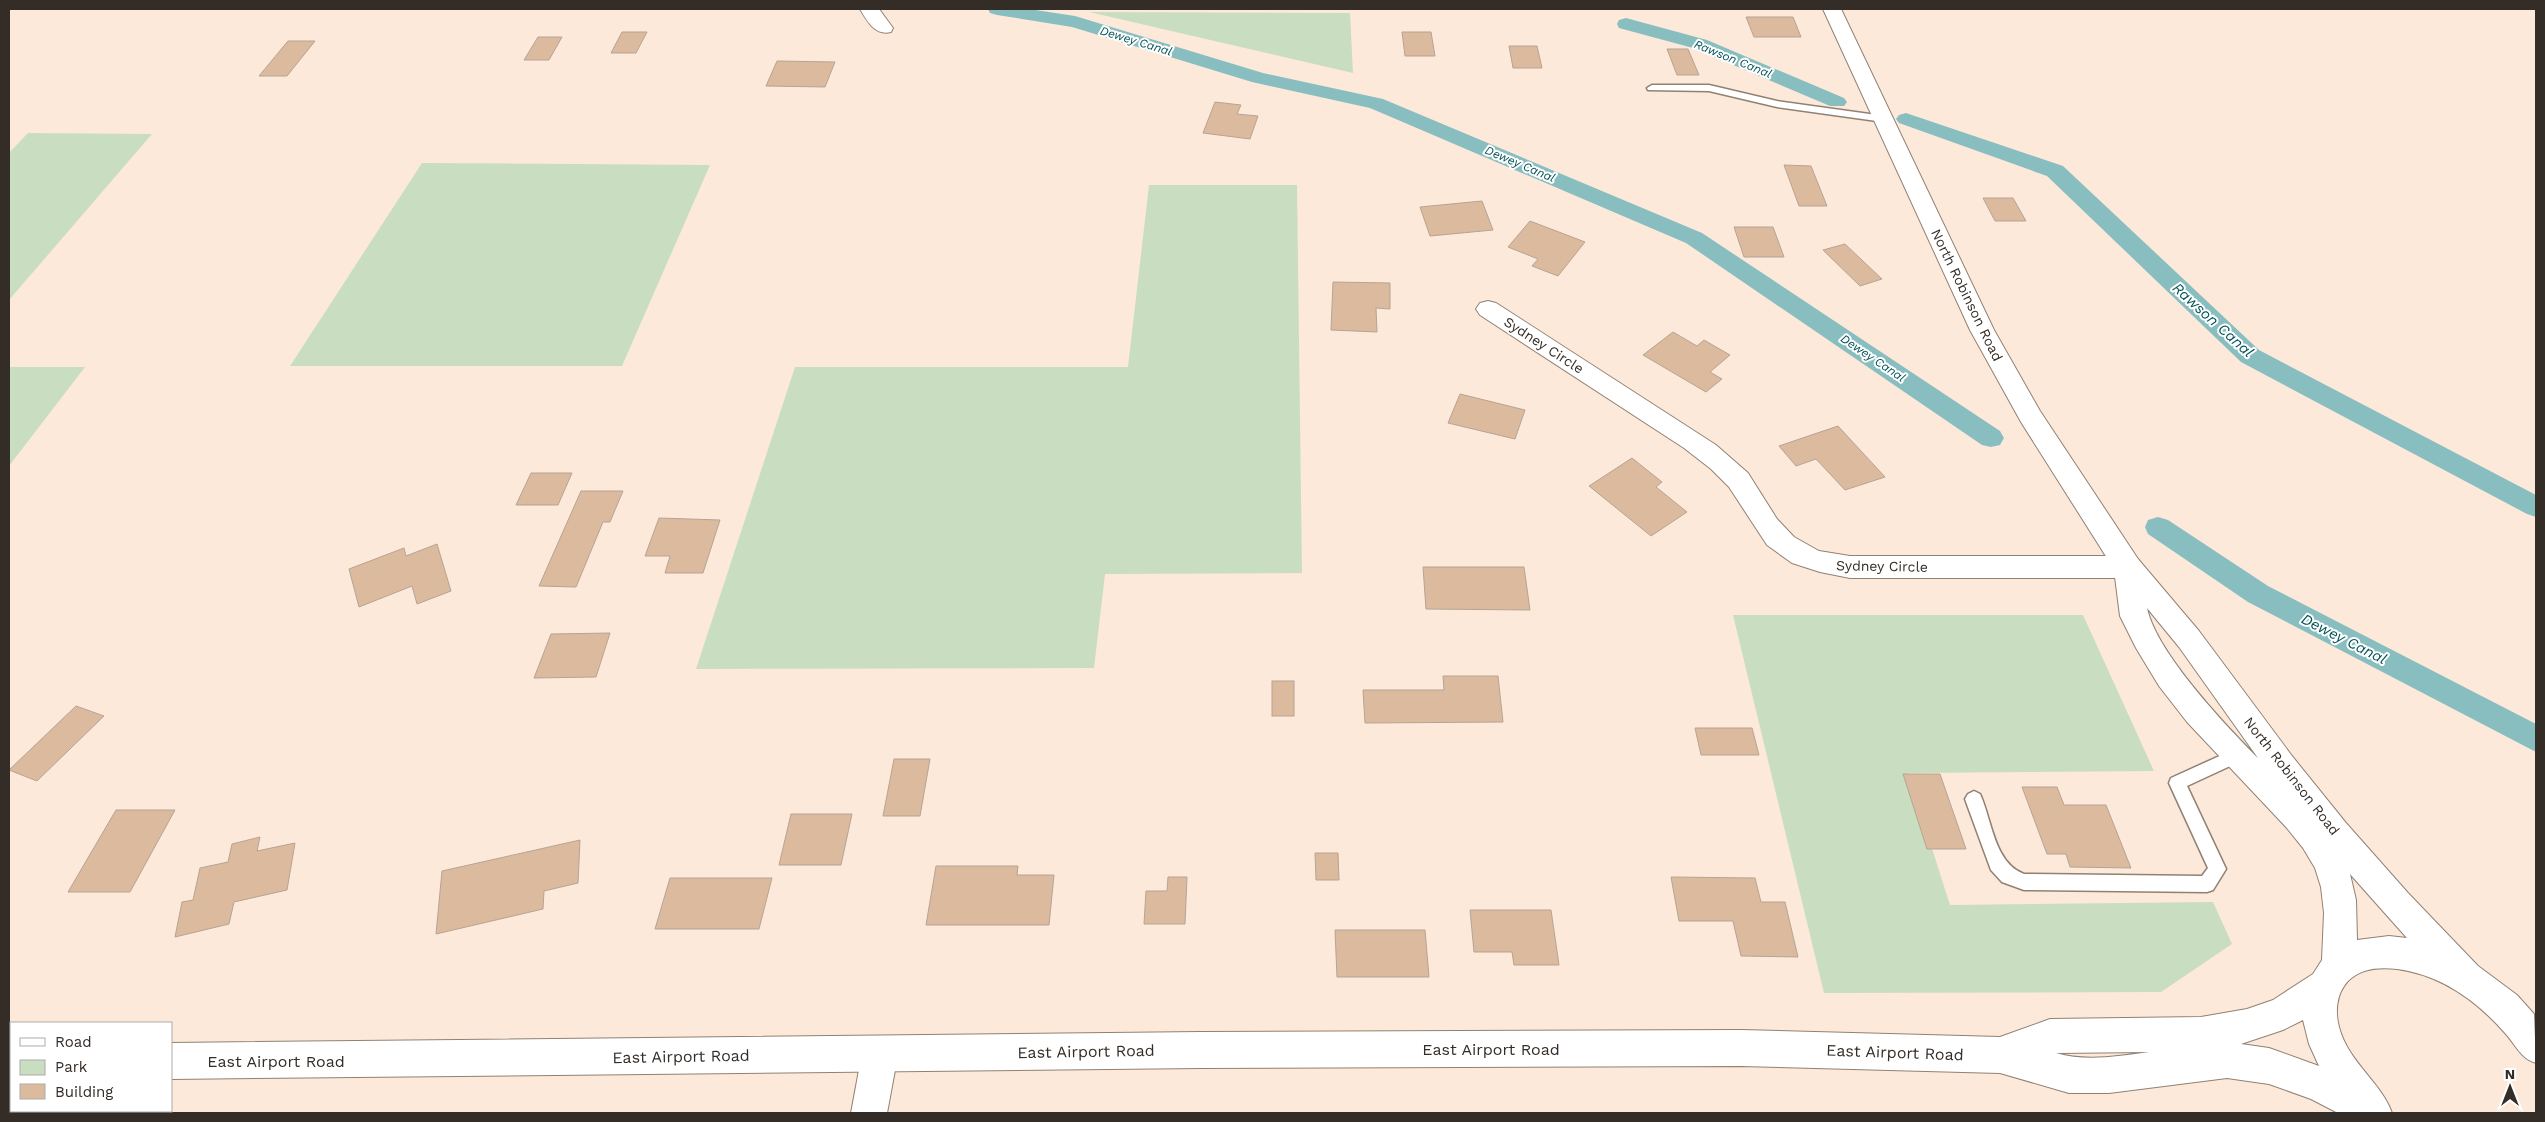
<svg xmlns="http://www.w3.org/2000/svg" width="2545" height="1122" font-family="'Work Sans',sans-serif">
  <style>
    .green { fill: #c9dec0 }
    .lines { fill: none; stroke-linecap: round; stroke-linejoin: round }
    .canal { fill: #89bec1; fill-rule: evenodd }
    .building { fill: #dcba9e; stroke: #b5a496 }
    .service-casing { stroke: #918173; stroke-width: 3 }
    .minor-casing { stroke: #918173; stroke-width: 2 }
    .tertiary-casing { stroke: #918173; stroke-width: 2 }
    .service { fill: #fff; fill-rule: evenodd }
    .minor { fill: #fff; fill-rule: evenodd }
    .tertiary { fill: #fff; fill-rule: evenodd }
    .labels { text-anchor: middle; stroke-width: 4; stroke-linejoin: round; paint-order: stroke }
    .far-water-label { font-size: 12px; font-style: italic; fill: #005256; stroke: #fff }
    .street-label { font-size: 14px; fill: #332c27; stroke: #fff }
    .water-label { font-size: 15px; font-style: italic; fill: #005256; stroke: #fff }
    .near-street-label { font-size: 16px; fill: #332c27; stroke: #fff }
  </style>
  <rect width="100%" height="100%" fill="#fce9da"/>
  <g class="green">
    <polygon points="1089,12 1350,13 1353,73"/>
    <polygon points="28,133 152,134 9,300 9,153"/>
    <polygon points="422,163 710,165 622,366 290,366"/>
    <polygon points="1149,185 1297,185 1302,573 1105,574 1094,668 696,669 795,367 1128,367"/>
    <polygon points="9,367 85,367 9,466"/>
    <polygon points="1733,615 2083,615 2154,771 1908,773 1950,905 2213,902 2232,944 2161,992 1824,993"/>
  </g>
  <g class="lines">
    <g class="canal">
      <polygon points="988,9 1029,9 1075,16 1263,73 1383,99 1702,233 2000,431 2004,438 2000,445 1991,447 1982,445 1686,243 1370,108 1252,82 1072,27 997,15 990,13"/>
      <polygon points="1626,18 1707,40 1844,98 1847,102 1844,106 1830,106 1693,48 1619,28 1617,24 1619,20"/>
      <polygon points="1906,113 2063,166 2259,350 2536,495 2536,517 2527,514 2241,362 2047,176 1899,123 1896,119 1899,115"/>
      <polygon points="2158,517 2168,520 2268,586 2536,724 2536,752 2248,602 2148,534 2145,527 2148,520"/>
    </g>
  </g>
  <g class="building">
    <polygon points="1746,17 1793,17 1801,37 1754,37"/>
    <polygon points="622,32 647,32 636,53 611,53"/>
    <polygon points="1402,32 1431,32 1435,56 1405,56"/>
    <polygon points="538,37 562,37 549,60 524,60"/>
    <polygon points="288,41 315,41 287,76 259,76"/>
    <polygon points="1509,46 1537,46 1542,68 1513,68"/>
    <polygon points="1667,49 1688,49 1699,75 1677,75"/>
    <polygon points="777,61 835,62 825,87 766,86"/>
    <polygon points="1215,102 1241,105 1237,114 1258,116 1250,139 1203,133"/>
    <polygon points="1784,165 1811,166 1827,206 1799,206"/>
    <polygon points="1983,198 2013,198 2026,221 1995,221"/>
    <polygon points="1482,201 1493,230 1430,236 1420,207"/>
    <polygon points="1530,221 1585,242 1558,276 1532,266 1538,259 1508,247"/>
    <polygon points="1734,227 1773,227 1784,257 1744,257"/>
    <polygon points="1845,244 1882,279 1860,286 1823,250"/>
    <polygon points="1333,282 1390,283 1390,309 1376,308 1377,332 1331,330"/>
    <polygon points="1673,332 1697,346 1704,340 1730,355 1710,372 1722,379 1706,392 1643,355"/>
    <polygon points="1460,394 1525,410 1515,439 1448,423"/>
    <polygon points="1838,426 1885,477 1845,490 1816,459 1796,466 1779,446"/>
    <polygon points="1632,458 1662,482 1656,487 1687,512 1651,536 1589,486"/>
    <polygon points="531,473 572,473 558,505 516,505"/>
    <polygon points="581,491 623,491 610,522 603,522 576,587 539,586"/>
    <polygon points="659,518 720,520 703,573 665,573 670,556 645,556"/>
    <polygon points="437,544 451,591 417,604 412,586 359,607 349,569 404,548 406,556"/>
    <polygon points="1423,567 1524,567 1530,610 1426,609"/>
    <polygon points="610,633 596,677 534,678 551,634"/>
    <polygon points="1443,676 1498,676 1503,722 1365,723 1363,690 1444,690"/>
    <rect x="1272" y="681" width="22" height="35"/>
    <polygon points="76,706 104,716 37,781 9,770"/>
    <polygon points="1695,728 1752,728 1759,755 1701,755"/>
    <polygon points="894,759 930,759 920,816 883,816"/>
    <polygon points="1903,774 1940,774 1966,849 1927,849"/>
    <polygon points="2022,787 2057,787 2064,805 2106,805 2131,868 2070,867 2066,854 2047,854"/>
    <polygon points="116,810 175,810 130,892 68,892"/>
    <polygon points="791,814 852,814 841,865 779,865"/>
    <polygon points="260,837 257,851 295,843 287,890 234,902 229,924 175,937 182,902 193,900 200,868 228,862 232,844"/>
    <polygon points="580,840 578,883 544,891 543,909 436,934 442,871"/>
    <polygon points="1315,853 1338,853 1339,880 1316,880"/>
    <polygon points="936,866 1018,866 1017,875 1054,875 1049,925 926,925"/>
    <polygon points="1168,877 1187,877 1185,924 1144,924 1146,891 1167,891"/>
    <polygon points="1671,877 1755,878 1761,902 1785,902 1798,957 1741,956 1733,921 1679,921"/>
    <polygon points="670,878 772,878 759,929 655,929"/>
    <polygon points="1470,910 1551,910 1559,965 1514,965 1512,952 1474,952"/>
    <polygon points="1335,930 1425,930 1429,977 1337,977"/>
  </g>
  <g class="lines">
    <g class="service-casing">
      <g id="service">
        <polygon points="1652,85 1709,85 1777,101 1884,116 1890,119 1884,122 1777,107 1709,91 1648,90 1647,88"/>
        <path d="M2235,749L2241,751L2243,756L2241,761L2187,786L2226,869L2213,890L2207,892L2024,890L2002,882L1991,870L1965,799L1968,794L1974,791L1980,794C1992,820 1994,863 2024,874L2202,876L2208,868L2169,783L2171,778Z"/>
      </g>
    </g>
    <g class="minor-casing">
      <g id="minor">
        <path d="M860,9H879L893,28L891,32C875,36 867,21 860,9Z"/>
        <polygon points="1488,301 1496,303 1716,445 1748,473 1777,519 1794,537 1819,551 1850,556 2128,556 2138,559 2142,567 2138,575 2128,578 1850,578 1820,572 1792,563 1767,545 1729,487 1711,469 1684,448 1480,315 1476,309 1480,303"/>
        <polygon points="880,1036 893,1041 898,1054 887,1113 851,1113 862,1054 867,1041"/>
      </g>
    </g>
    <g class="tertiary-casing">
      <g id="tertiary">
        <path d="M1823,9H1841L1994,330L2040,411L2138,559L2199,631L2292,756L2346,823L2408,893L2478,966L2517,995L2534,1014L2536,1063C2520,1058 2516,1045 2505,1033C2476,1000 2441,975 2397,969C2379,967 2361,968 2348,981C2336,994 2335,1012 2339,1027C2348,1062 2381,1082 2392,1113H2338L2311,1099L2269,1084L2227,1078L2109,1093H2069L2000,1073L1741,1066L1201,1068L171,1079V1043L1201,1032L1741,1030L2000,1037L2050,1019L2201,1017L2247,1009L2273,1000L2313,974L2322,960L2324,913L2321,887L2315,868L2303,848L2286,827L2187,722L2159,686L2136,648L2120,616L2114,569L2021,422L1970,330ZM2147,608L2179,647L2258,758C2226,726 2156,652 2147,608ZM2350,874L2407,938L2389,936L2357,940L2356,900ZM2303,1020L2309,1044L2319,1066L2269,1048L2241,1044L2283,1030ZM2149,1052C2119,1056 2086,1062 2056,1053Z"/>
        <rect x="9" y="1044" width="2" height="36"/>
      </g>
    </g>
    <use href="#service" class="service"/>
    <use href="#minor" class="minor"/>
    <use href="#tertiary" class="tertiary"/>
  </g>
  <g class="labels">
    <g class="far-water-label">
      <text transform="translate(1136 41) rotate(17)" y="4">Dewey Canal</text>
      <text transform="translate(1733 59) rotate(22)" y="4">Rawson Canal</text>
      <text transform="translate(1520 164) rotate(23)" y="4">Dewey Canal</text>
      <text transform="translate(1873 358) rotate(34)" y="4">Dewey Canal</text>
    </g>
    <g class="street-label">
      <text transform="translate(1967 295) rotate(64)" y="5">North Robinson Road</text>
      <text transform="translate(1544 345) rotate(33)" y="5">Sydney Circle</text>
      <text transform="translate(1882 566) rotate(1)" y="5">Sydney Circle</text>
      <text transform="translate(2292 776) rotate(52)" y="5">North Robinson Road</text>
    </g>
    <g class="water-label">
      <text transform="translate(2213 320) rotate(42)" y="5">Rawson Canal</text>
      <text transform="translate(2344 639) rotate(27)" y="5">Dewey Canal</text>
    </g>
    <g class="near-street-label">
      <text x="1491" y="1055">East Airport Road</text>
      <text transform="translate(1086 1051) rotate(-1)" y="6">East Airport Road</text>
      <text transform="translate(1895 1052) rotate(2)" y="6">East Airport Road</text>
      <text transform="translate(681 1056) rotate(-1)" y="6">East Airport Road</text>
      <text x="276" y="1067">East Airport Road</text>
    </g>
  </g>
  <rect width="2545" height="1122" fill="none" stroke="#332c27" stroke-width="20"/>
  <rect x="10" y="1022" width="162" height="90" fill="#ffffff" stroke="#adaba9"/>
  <rect x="20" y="1038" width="25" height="8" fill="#ffffff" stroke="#adaba9"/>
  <text x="55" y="1047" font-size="15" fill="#332c27">Road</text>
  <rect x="20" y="1060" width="25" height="15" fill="#c9dec0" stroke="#adaba9"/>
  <text x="55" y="1072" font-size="15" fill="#332c27">Park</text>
  <rect x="20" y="1084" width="25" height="15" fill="#dcba9e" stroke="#adaba9"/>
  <text x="55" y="1097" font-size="15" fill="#332c27">Building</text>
  <g transform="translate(2510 1087)" stroke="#ffffff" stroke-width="4" paint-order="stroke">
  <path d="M0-4L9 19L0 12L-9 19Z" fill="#332c27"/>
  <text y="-8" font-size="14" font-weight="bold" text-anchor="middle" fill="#332c27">N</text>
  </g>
</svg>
